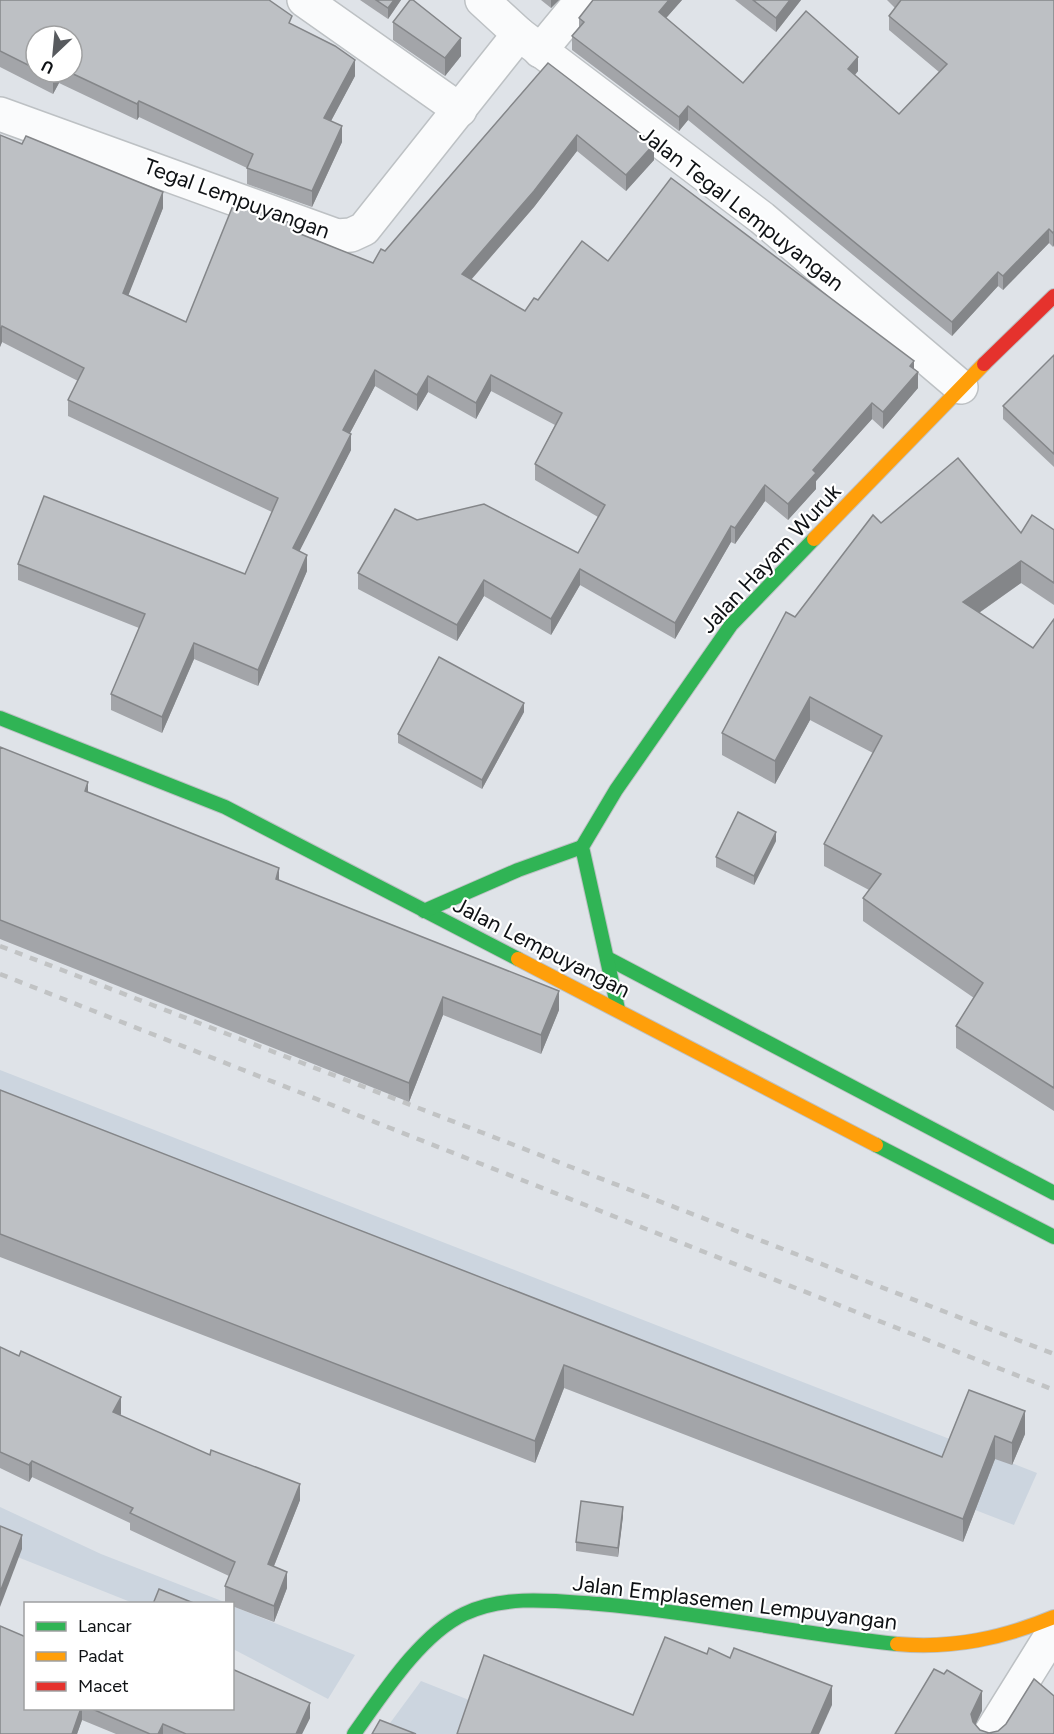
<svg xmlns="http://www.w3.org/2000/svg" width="1054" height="1734" font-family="Figtree,sans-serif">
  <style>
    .built { fill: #ccd5df }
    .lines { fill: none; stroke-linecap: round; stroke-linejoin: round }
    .street-casing { stroke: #bdc1c4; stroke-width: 36 }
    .fast-casing { stroke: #bdc1c4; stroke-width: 16 }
    .slow-casing { stroke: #bdc1c4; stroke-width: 16 }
    .jam-casing { stroke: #bdc1c4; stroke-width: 16 }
    .street { stroke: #fafbfc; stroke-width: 33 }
    .fast { stroke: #30b455; stroke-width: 14 }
    .slow { stroke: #ff9f0a; stroke-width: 14 }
    .jam { stroke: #e5322d; stroke-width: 14 }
    .rail { stroke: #c1c3c4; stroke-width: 4.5; stroke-dasharray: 8 8; stroke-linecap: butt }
    .wall { fill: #a3a5a9; fill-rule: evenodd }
    .shaded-wall { fill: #848689 }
    .building { fill: #bdc0c4; stroke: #848689; stroke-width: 1.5 }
    .labels { text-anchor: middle; stroke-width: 4.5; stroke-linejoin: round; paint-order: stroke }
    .street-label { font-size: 22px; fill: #0e1114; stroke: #fff }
  </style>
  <rect width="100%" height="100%" fill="#dfe3e8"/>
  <g class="built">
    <polygon points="0,1070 1037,1473 1014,1525 0,1133"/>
    <polygon points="0,1507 101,1554 227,1603 133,1603 0,1550"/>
    <polygon points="232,1606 355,1655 328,1699 233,1649"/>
    <polygon points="421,1681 555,1734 382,1734"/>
  </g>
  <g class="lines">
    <g class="street-casing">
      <g id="street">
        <polyline points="304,0 460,110"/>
        <polyline points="482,0 519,34"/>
        <polyline points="540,51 582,0"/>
        <polyline points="0,114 337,236 351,235 364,229 519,34 762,218 961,387"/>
        <polyline points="990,1734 1054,1631"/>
      </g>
    </g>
    <g class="fast-casing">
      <g id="fast">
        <polyline points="0,718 225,807 518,959"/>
        <polyline points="424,911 518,870 582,847"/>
        <polyline points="607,958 1054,1193"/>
        <polyline points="618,1009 582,847 616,790 731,625 814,539"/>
        <polyline points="876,1145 1054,1237"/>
        <path d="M354,1734C382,1695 420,1635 464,1614C505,1594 556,1601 599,1604C699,1612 798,1634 897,1644"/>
      </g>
    </g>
    <g class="slow-casing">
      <g id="slow">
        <polyline points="814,539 984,364"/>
        <polyline points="518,959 876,1145"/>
        <path d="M897,1644C953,1649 1003,1638 1054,1617"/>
      </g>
    </g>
    <g class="jam-casing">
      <polyline id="jam" points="984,364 1054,296"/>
    </g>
    <use href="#street" class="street"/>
    <use href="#fast" class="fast"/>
    <use href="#slow" class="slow"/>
    <use href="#jam" class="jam"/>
    <g class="rail">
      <polyline points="0,946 1054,1354"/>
      <polyline points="0,974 1054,1390"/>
    </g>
  </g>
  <g class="wall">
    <path d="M0,0L292,24L355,76L331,121L342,142L312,207L247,184V168L139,117L137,120L59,83L53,94L0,67ZM36,36L72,72H36Z"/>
    <polygon points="360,0 401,0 388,19"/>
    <polygon points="541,0 559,0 551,8"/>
    <polygon points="593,0 682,0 666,18 743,83 858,71 855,75 899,114 939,72 889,30 889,16 895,8 887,0 1054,0 1054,245 1053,247 1049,243 1003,290 998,286 952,336 688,120 679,131 572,50 572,36 579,27 579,18"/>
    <polygon points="735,0 801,0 776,32"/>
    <polygon points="393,22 461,56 445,76 393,40"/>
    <polygon points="548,63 654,160 626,191 577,151 534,207 471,280 525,311 538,300 608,261 914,369 918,388 883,429 872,419 816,481 816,489 788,520 765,501 735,544 731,542 675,639 580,585 551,635 484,596 457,641 358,589 358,573 417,520 578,553 598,517 535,480 535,464 555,425 491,391 476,419 428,392 417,411 375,386 350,433 351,450 299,551 307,571 258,686 194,659 162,733 111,710 111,694 139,628 18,580 18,564 245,574 272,512 68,416 68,400 78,381 2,342 0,347 0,135 163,208 128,295 186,322 296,232 373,263 385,251"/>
    <polygon points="1054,355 1054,467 1003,419 1003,406"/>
    <polygon points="881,523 1021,533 1054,530 1054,605 1021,583 979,613 1033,648 1054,619 1054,1111 956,1048 956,1026 974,998 863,921 863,898 869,890 824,866 824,844 873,753 810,720 775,784 722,755 722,733 795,617"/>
    <polygon points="524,712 482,789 398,743 398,734"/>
    <polygon points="0,747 88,792 559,1010 541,1054 443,1015 409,1102 0,939"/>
    <polygon points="776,841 754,885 716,867 716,857"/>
    <polygon points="0,1090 942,1457 969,1390 1025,1434 1012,1465 995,1459 963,1542 564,1388 535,1463 0,1257"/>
    <polygon points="0,1347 121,1414 120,1415 300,1500 274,1566 287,1588 274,1622 232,1606 232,1604 225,1603 225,1586 229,1576 130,1530 130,1523 32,1477 29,1482 0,1468"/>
    <polygon points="623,1516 618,1557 576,1551 576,1542"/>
    <polygon points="26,1708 232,1708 310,1718 302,1734 116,1734 82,1720 77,1734 0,1734"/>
  </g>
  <g class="shaded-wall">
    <polygon points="394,0 401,0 388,19 388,8"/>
    <polygon points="551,0 559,0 551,8"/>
    <polygon points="669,0 682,0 659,26 659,12"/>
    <polygon points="790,0 801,0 776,32 776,18"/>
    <polygon points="461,38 461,56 445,76 445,58"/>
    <polygon points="858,57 858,71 848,83 848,69"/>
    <polygon points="355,60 355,76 324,134 324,118"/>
    <polygon points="56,72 59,72 59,83 53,94 53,78"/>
    <polygon points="139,101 139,117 137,120 137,104"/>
    <polygon points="688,106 688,120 679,131 679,117"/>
    <polygon points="342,126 342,142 312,207 312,191"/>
    <polygon points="577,135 577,151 534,207 462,290 462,274"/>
    <polygon points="654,144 654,160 626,191 626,175"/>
    <polygon points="163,192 163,208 123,309 123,293"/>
    <polygon points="1049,229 1049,243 1003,290 1003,276"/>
    <polygon points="1054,231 1054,245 1053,247 1053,233"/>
    <polygon points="998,272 998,286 952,336 952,322"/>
    <polygon points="2,326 2,342 0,347 0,331"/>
    <polygon points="914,361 914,376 918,372 918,388 883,429 883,412 910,366"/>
    <polygon points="375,370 375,386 343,446 343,430"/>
    <polygon points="491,375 491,391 476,419 476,403"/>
    <polygon points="428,376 428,392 417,411 417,395"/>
    <polygon points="872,403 872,419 816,481 816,489 788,520 788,504 813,470"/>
    <polygon points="351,434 351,450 293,564 293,548"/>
    <polygon points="765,485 765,501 735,544 735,528"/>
    <polygon points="731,526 731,542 675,639 675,623"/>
    <polygon points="307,555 307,571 258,686 258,670"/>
    <polygon points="1021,561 1021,583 963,624 963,602"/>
    <polygon points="580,569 580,585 551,635 551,619"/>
    <polygon points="484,580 484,596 457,641 457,625"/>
    <polygon points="194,643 194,659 162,733 162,717"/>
    <polygon points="810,697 810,720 775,784 775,761"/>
    <polygon points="524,703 524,712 482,789 482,780"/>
    <polygon points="88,782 88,801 85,791"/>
    <polygon points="776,832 776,841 754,885 754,876"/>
    <polygon points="279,868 279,887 276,879"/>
    <polygon points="559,991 559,1010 541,1054 541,1035"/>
    <polygon points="443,997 443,1015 409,1102 409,1083"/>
    <polygon points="564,1365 564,1388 535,1463 535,1441"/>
    <polygon points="121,1397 121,1414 113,1429 113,1412"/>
    <polygon points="1025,1411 1025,1434 1012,1465 1012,1443"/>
    <polygon points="995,1436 995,1459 963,1542 963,1519"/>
    <polygon points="32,1461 32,1477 29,1482 29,1465"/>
    <polygon points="300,1484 300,1500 268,1581 268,1564"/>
    <polygon points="623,1507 623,1516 618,1557 618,1548"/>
    <polygon points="22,1535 22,1549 0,1607 0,1592"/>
    <polygon points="287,1572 287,1588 274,1622 274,1606"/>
    <polygon points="832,1686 832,1705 819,1734 811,1734"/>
    <polygon points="982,1691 982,1711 971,1734 971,1714"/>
    <polygon points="310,1703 310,1718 302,1734 296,1734"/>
    <polygon points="81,1708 82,1708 82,1720 77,1734 72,1734"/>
    <polygon points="163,1724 163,1734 158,1734"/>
  </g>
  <g class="building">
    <polygon points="0,0 269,0 292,16 289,23 335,46 355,60 324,118 342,126 312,191 247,168 253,154 139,101 137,104 69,72 72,72 72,36 36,36 36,69 0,51"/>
    <polygon points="376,0 394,0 388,8"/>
    <polygon points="410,0 413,0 461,38 445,58 393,22"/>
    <polygon points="593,0 669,0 659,12 743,83 806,11 858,57 848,69 899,114 947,64 889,16 901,0 1054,0 1054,231 1053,233 1049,229 1003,276 998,272 952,322 688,106 679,117 572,36 584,22 579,18"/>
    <polygon points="753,0 790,0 776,18"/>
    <polygon points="548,63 654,144 626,175 577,135 534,191 462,274 525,311 534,298 538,300 582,241 608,261 671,178 914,361 910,366 918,372 883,412 872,403 813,470 816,473 788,504 765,485 735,528 731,526 675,623 580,569 551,619 484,580 457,625 358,573 395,509 417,520 484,504 578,553 605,505 535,464 562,413 491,375 476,403 428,376 417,395 375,370 343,430 351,434 293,548 307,555 258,670 194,643 162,717 111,694 145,614 18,564 44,496 245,574 278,498 68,400 84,368 2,326 0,331 0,135 22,144 26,136 163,192 123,293 186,322 234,203 296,225 293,231 373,263 381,249 385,251"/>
    <polygon points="41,72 56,72 53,78"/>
    <polygon points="1054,355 1054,454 1003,406"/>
    <polygon points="958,458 1021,533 1032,515 1054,530 1054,583 1021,561 963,602 1033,648 1054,619 1054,1088 956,1026 983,983 863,898 881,874 824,844 882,736 810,697 775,761 722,733 786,612 795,617 873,515 881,523"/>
    <polygon points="439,657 524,703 482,780 398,734"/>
    <polygon points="0,747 88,782 85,791 279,868 276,879 559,991 541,1035 443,997 409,1083 0,920"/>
    <polygon points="738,812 776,832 754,876 716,857"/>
    <polygon points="0,1090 942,1457 969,1390 1025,1411 1012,1443 995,1436 963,1519 564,1365 535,1441 0,1234"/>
    <polygon points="0,1347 19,1356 21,1351 121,1397 113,1412 210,1455 211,1450 300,1484 268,1564 287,1572 274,1606 225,1586 235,1562 130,1513 133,1508 32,1461 29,1465 0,1452"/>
    <polygon points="581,1501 623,1507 618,1548 576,1542"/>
    <polygon points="0,1526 22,1535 0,1592"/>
    <polygon points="159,1589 196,1604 153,1604"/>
    <polygon points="0,1626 26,1637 26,1708 81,1708 72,1734 0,1734"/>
    <polygon points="665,1637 707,1654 709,1648 730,1658 734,1648 832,1686 811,1734 457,1734 484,1655 633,1715"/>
    <polygon points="232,1669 310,1703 296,1734 186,1734 163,1724 158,1734 150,1734 90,1708 232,1708"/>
    <polygon points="934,1669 944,1674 947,1670 982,1691 971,1714 973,1722 980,1730 989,1733 998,1731 1006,1724 1034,1679 1054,1696 1054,1734 895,1734"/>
    <polygon points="380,1720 416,1734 372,1734"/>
  </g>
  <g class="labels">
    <g class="street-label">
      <text transform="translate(237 198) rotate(20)" y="8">Tegal Lempuyangan</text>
      <text transform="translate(742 208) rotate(38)" y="8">Jalan Tegal Lempuyangan</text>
      <text transform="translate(770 558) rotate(-47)" y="8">Jalan Hayam Wuruk</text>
      <text transform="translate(542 947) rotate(27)" y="8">Jalan Lempuyangan</text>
      <text transform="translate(735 1602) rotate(7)" y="8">Jalan Emplasemen Lempuyangan</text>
    </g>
  </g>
  <rect x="24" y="1602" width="210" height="108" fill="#ffffff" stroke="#9fa0a1" stroke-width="1.5"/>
  <rect x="36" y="1622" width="30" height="9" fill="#30b455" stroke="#9fa0a1" stroke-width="1.5"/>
  <text x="78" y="1632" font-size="18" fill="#0e1114">Lancar</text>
  <rect x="36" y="1652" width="30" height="9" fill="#ff9f0a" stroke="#9fa0a1" stroke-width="1.5"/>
  <text x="78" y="1662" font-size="18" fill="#0e1114">Padat</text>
  <rect x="36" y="1682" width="30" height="9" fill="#e5322d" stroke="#9fa0a1" stroke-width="1.5"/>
  <text x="78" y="1692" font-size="18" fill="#0e1114">Macet</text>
  <g transform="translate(54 54) rotate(206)"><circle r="28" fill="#ffffff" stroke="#9fa0a1" stroke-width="1.5"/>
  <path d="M0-4.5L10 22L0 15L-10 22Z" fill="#575a5e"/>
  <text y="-9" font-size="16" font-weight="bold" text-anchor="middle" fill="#0e1114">U</text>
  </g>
</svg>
